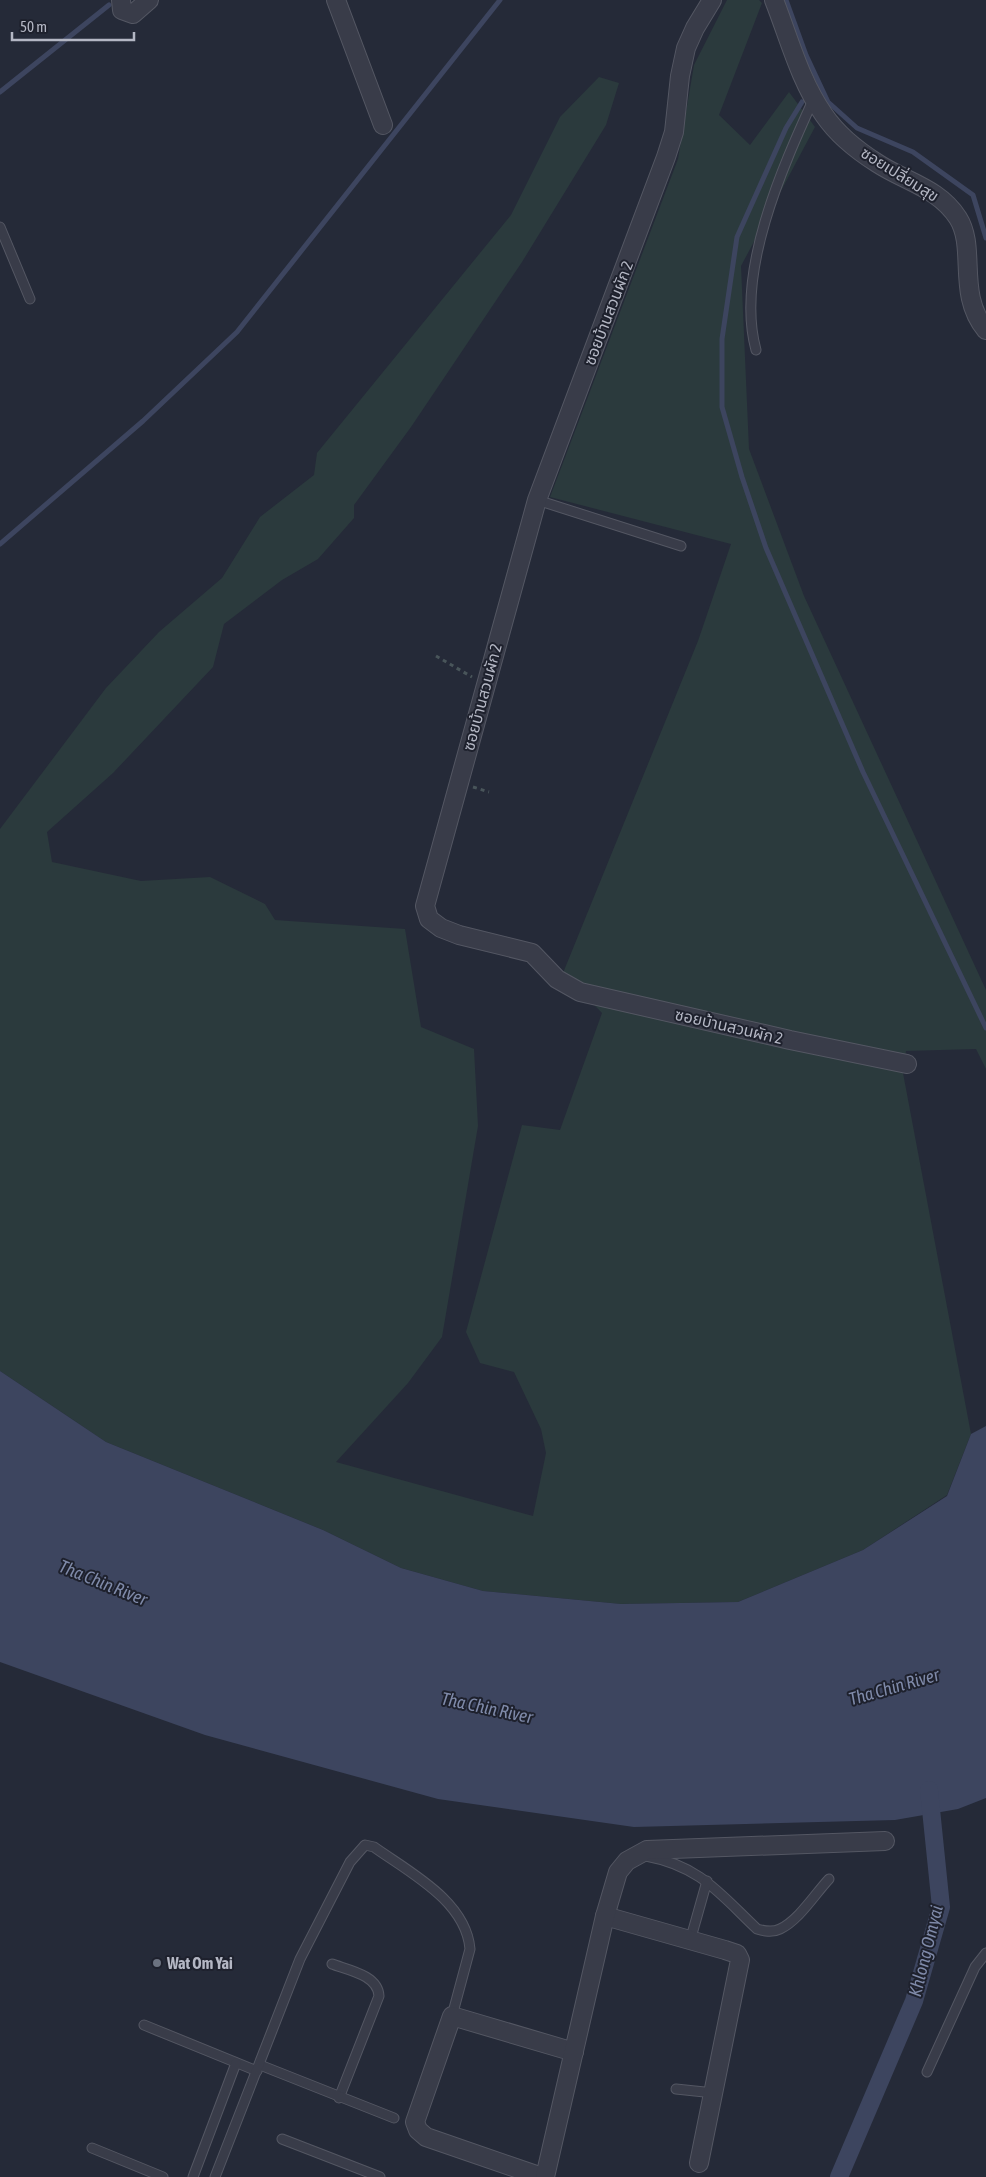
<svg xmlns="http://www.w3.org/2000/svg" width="986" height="2177" font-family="'Asap Condensed','Noto Sans Thai',sans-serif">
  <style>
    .green { fill: #2b3a3d }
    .water { fill: #3d455f }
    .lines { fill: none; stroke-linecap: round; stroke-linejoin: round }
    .stream { stroke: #3d455f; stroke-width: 5 }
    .canal { stroke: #3d455f; stroke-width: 18 }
    .lane-casing { stroke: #545763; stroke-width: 11 }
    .street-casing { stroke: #545763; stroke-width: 20 }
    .path { stroke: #49555a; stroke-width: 3; stroke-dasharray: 4 4; stroke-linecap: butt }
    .lane { stroke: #393c49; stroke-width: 9 }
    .street { stroke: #393c49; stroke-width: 18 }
    .worship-dot { fill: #6b7280; stroke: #1e212d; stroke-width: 2 }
    .labels { text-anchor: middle; stroke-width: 4; stroke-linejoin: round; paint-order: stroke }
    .street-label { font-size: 16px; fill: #b4b7c4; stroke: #1e212d }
    .poi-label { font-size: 16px; font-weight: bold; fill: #b4b7c4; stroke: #1e212d; text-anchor: start }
    .water-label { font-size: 18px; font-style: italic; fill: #7f8aa9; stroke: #1e212d }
  </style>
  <rect width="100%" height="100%" fill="#252a38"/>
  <polygon class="green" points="727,0 759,0 762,3 719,115 750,145 789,92 815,127 741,266 749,449 804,596 986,990 986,1069 976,1049 906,1051 903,1073 971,1434 947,1495 863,1550 738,1602 621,1604 483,1591 401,1568 323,1530 106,1442 0,1371 0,829 106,688 159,632 222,578 260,517 314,475 317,453 511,215 560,117 599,77 619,83 606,125 522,262 411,427 354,505 354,518 318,559 282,580 224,624 213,667 113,773 47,832 52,862 141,881 210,877 265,904 275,920 405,929 421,1027 474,1049 478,1126 442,1337 408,1383 336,1462 533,1516 546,1453 541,1429 514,1372 480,1363 466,1332 522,1125 560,1130 602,1013 563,973 698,641 731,544 550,497 678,159 694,65"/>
  <polygon class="water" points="0,1371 106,1442 323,1530 401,1568 483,1591 621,1604 738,1602 863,1550 947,1496 971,1434 986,1426 986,1798 958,1809 895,1820 634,1827 438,1799 205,1735 0,1662"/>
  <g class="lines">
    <g class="stream">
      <polyline points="786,0 806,55 828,102 857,128 913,152 973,195 986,238"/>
      <polyline points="0,92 109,5"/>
      <polyline points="802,102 786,128 737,237 722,339 722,407 742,477 766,548 863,772 986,1028"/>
      <polyline points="0,544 143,421 237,332 500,0"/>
    </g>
    <polyline class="canal" points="839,2177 914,2001 941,1907 929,1790"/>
    <g class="lane-casing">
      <g id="lane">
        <polyline points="0,227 30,299"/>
        <path d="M756,350C735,273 782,168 814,98"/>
        <polyline points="537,500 681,546"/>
        <path d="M646,1856C700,1866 719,1893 757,1929C764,1931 772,1933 780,1929C799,1920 815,1894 829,1879"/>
        <polyline points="690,1941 707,1881"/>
        <path d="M332,1964C348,1970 378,1975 379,1996L339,2098"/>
        <polyline points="144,2025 257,2071"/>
        <polyline points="260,2065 394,2118"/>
        <polyline points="927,2072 975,1967 986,1953"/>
        <polyline points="676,2089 714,2093"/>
        <polyline points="282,2139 380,2177"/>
        <polyline points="92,2148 163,2177"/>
        <polyline points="193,2177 236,2063"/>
        <path d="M215,2177L300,1959L350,1862L365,1845L374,1847C409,1872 466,1901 470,1949L452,2016"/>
      </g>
    </g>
    <g class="street-casing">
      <g id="street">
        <polyline points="121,0 122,10 133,14 149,0"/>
        <polyline points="336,0 383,125"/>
        <polyline points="712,0 695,28 686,48 680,76 674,132 666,157 537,500 425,906 429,919 441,928 459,935 532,953 557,979 580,992 790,1040 907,1064"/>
        <path d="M774,0C789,38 800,81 824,115C837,134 858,151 877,163C906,182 939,188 958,218C977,248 956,294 986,330"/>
        <polyline points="605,1916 725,1950 737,1954 740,1960 699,2163"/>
        <polyline points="542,2177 426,2137 418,2130 415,2122 452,2016 574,2052"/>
        <polyline points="545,2177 605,1916 618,1872 627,1861 647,1850 885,1841"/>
      </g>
    </g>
    <g class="path">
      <polyline points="436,656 472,677"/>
      <polyline points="473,787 489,792"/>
    </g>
    <use href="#lane" class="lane"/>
    <use href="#street" class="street"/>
  </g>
  <circle class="worship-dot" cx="157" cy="1963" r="5"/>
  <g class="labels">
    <g class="street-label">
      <text transform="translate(900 174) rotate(32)" y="6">ซอยเปลี่ยมสุข</text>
      <text transform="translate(608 313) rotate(-69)" y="6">ซอยบ้านสวนผัก 2</text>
      <text transform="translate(482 697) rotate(-75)" y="6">ซอยบ้านสวนผัก 2</text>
      <text transform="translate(729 1026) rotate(13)" y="6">ซอยบ้านสวนผัก 2</text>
    </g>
    <g class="poi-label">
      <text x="167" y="1969">Wat Om Yai</text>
    </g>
    <g class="water-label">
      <text transform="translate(103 1583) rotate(22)" y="6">Tha Chin River</text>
      <text transform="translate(894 1687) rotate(-16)" y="6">Tha Chin River</text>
      <text transform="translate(487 1708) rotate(12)" y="6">Tha Chin River</text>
      <text transform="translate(926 1951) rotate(-76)" y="6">Khlong Omyai</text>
    </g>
  </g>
  <path d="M12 32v8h122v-8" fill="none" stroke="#b4b7c4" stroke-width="2.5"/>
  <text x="20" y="32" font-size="15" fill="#b4b7c4" stroke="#1e212d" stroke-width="4" paint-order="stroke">50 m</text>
</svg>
